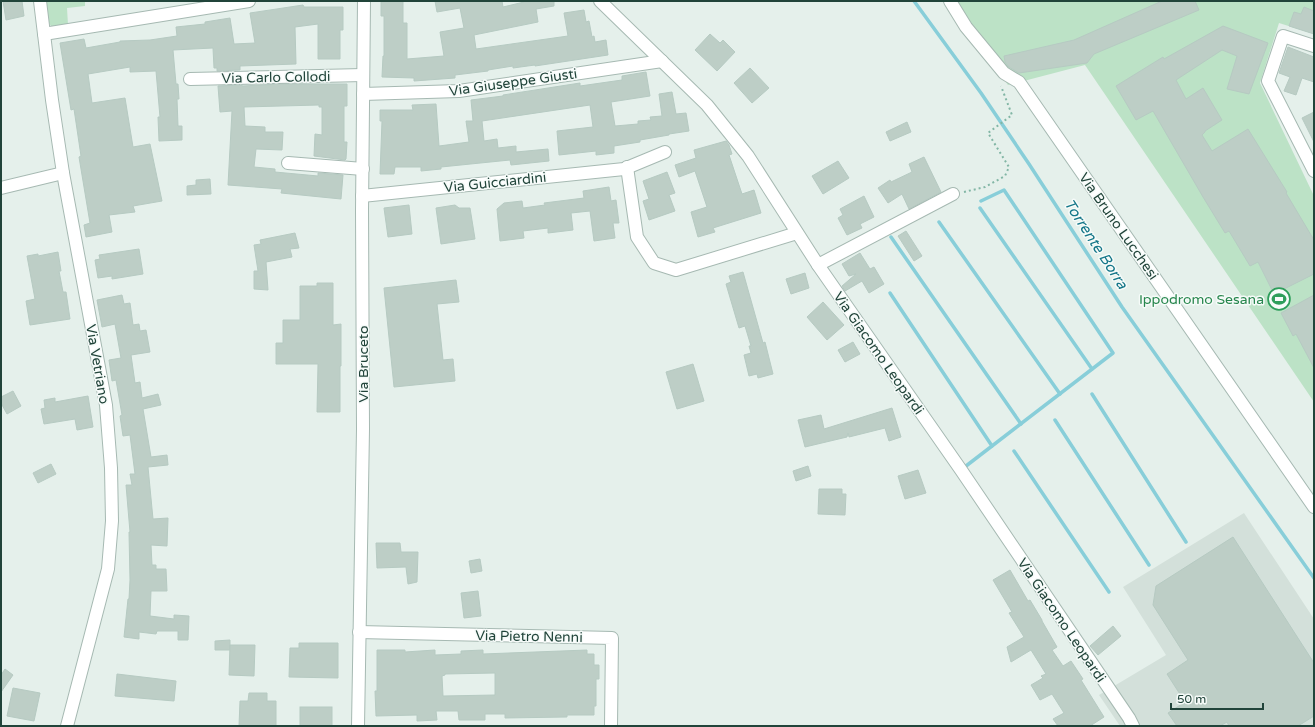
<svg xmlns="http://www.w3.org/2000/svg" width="1315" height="727" font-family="'Varela Round',sans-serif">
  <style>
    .built { fill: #d3e0da }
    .green { fill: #bce2c6 }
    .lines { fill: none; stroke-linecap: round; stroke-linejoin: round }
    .stream { stroke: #88ced9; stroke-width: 3.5 }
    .building { fill: #bdcec6; stroke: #b6cac2; fill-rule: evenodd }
    .minor-casing { stroke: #a6b9b2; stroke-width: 14 }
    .path { stroke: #82b6a5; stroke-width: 2; stroke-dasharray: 2 3; stroke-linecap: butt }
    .minor { stroke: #fff; stroke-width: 12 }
    .labels { text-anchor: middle; stroke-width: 3; stroke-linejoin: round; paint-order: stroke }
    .street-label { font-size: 14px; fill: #21443a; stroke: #f6fbf9 }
    .leisure-label { font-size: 14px; fill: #27864d; stroke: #f6fbf9; text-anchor: end }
    .water-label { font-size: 15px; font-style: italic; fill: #147688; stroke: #f6fbf9 }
  </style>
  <rect width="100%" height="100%" fill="#e5f0eb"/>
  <polygon class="built" points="1244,513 1314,619 1314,726 1120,726 1099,695 1166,655 1123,587"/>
  <g class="green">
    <polygon points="42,1 85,1 85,6 67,8 68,25 51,26 46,19"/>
    <polygon points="947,1 1314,1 1314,34 1279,23 1260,83 1314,196 1314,402 1085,65 1008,85"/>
  </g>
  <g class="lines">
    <g class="stream">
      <polyline points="914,1 981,93 1029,164 1122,307 1314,578"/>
      <polyline points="980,208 1092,369"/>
      <polyline points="939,222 1060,394"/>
      <polyline points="891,237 1021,424"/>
      <polyline points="890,293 992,446"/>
      <polyline points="1092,394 1186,542"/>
      <polyline points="1055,420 1149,565"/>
      <polyline points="1014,451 1109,592"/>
      <polyline points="966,466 1113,353 1004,190 981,201"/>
    </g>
  </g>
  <g class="building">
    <polygon points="3,1 22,1 24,16 6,20"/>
    <polygon points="381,1 403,1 403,23 407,23 407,59 444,56 440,32 464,28 460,8 437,12 435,1 502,1 503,7 524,2 524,1 554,1 554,6 536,9 538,22 474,35 476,49 568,36 564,13 584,10 586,22 589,21 592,37 594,36 595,42 606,40 608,55 535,66 535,65 513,68 513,66 488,70 488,71 455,75 455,78 414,81 414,78 382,77 383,56 384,56 384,16 381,16"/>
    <polygon points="1162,1 1195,1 1199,10 1094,54 1087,63 1019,73 1009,67 1005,62 1004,56 1074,40"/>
    <polygon points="303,5 304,7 343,7 343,30 340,30 340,59 318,59 318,24 295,27 296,64 240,66 240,70 217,71 217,68 214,68 213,48 173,50 176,84 178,84 179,99 177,99 178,126 182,126 182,140 159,141 158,117 160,117 156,71 130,72 130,67 88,74 92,103 125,98 133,147 150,144 162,201 133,206 135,212 109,215 112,232 86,237 84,225 90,223 79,157 81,156 74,109 71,110 60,43 84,39 86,48 120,42 120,41 150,40 177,36 176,27 205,24 205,22 230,18 234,44 255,43 250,13"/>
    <polygon points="1304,7 1314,11 1314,34 1289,26 1294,12 1301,14"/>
    <polygon points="1223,26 1268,43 1249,94 1227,89 1237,56 1222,50 1176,80 1186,99 1203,88 1222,120 1205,131 1205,132 1202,135 1212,151 1248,129 1287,192 1286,193 1314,240 1314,274 1274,294 1258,262 1250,266 1229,231 1225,233 1203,197 1153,111 1136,120 1116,86 1163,57 1164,59"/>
    <polygon points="710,34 720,43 723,40 735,52 717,71 695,50"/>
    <polygon points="1288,47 1314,57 1314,82 1302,78 1296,95 1284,91 1290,77 1279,73"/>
    <polygon points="750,68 769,88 752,103 734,83"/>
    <polygon points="646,72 650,96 611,102 615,126 638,124 638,121 651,120 650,117 662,116 659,94 672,92 676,114 686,113 689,131 669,134 669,135 640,140 640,142 614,146 614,153 596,155 596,151 559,155 557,131 593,127 590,105 482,121 484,141 497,139 498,148 516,146 516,152 548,149 549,161 511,165 510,160 441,167 441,169 421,171 421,167 395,167 394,174 380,174 382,121 380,121 380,110 413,110 412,105 436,104 439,146 469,142 466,121 473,121 471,100 503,96 503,95 580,83 580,86 622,80 622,76"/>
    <polygon points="280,84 347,84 347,106 344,106 344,142 347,142 346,159 345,160 314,156 315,134 322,135 322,107 319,107 319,105 244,107 245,126 265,127 265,132 283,132 282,150 256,149 254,167 275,169 275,172 318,176 318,173 343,175 341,199 281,193 282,189 228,185 232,111 220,112 218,86 242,85 242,86"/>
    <polygon points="1314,112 1314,142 1302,118"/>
    <polygon points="907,122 911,132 890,141 886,132"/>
    <polygon points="726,141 729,145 732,154 729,155 742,194 754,190 761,213 713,228 715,232 698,237 691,212 707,207 695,171 679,177 675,165 696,158 694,150"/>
    <polygon points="924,157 941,192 909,209 902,194 888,203 878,188 890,180 891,182 912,172 909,164"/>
    <polygon points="838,161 849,178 823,194 812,176"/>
    <polygon points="667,172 675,193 669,195 675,211 649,220 643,201 649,199 643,181"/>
    <polygon points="210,179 211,194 187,195 187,186 196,185 196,180"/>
    <polygon points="609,187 611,201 616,200 619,223 613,223 615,238 594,241 590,211 571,213 573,230 548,233 548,228 523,231 524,238 500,241 497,209 504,203 522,201 523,208 545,205 544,203 584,198 583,191"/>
    <polygon points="864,196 874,217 860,224 862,228 847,235 838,218 843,215 840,209"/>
    <polygon points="409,205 412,234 388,237 384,208"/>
    <polygon points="455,205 459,208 470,208 475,239 441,244 436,208"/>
    <polygon points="906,231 922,256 914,261 898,236"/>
    <polygon points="295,233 299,248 290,249 292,257 266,262 268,290 254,289 254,271 258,271 254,245 261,244 260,240"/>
    <polygon points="139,249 143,274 112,279 112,276 98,278 95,260 100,259 99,255"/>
    <polygon points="58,252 61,271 59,271 63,292 66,292 70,319 30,325 26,301 35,299 27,256 38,254 38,256"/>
    <polygon points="860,253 870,269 874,267 884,284 869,293 862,281 845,291 842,286 856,274 849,276 842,264"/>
    <polygon points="743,272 763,343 765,342 773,374 758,378 757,374 749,376 744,355 751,353 749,346 751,346 745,326 739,328 726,284 731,282 729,276"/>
    <polygon points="805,273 809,288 791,294 786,279"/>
    <polygon points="456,280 459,302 437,304 443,360 453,359 455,381 394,387 384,288"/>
    <polygon points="317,283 333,283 333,325 341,324 341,366 340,366 340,412 317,412 318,364 276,364 276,343 283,343 283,320 300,320 300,286 317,286"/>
    <polygon points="122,295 124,304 130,303 133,325 139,324 140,331 146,330 150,352 131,355 135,383 140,382 142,398 158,394 161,405 143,409 151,457 167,455 168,465 148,467 153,519 168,518 167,546 151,545 152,565 156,565 156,569 166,569 167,591 151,591 150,616 174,619 174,615 189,616 188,640 178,640 178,631 157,631 156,634 139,632 139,639 124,637 128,599 129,599 130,580 129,532 130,532 126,485 132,485 130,474 135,474 130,435 123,436 120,416 122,415 116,380 112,381 109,360 121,358 115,324 102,327 97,300"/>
    <polygon points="1314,295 1314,368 1296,334 1293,336 1281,313"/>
    <polygon points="823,302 844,325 827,340 807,317"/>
    <polygon points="853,342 860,354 845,362 838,350"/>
    <polygon points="693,364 704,401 677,409 666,372"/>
    <polygon points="13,391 21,406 7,414 1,403 1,397"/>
    <polygon points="88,396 93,427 77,430 75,419 44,424 41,409 45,408 44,400 55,398 55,402"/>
    <polygon points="892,408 901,437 889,441 885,428 849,437 848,433 847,437 805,447 798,420 821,415 824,429"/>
    <polygon points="51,464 56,474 38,483 33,473"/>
    <polygon points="808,466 811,476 796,481 793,471"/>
    <polygon points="918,470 926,493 905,499 898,476"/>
    <polygon points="819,489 842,489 842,494 846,494 845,515 818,514"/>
    <polygon points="1233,537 1314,663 1314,716 1298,726 1229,726 1227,722 1220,726 1177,726 1168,713 1185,702 1167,674 1188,660 1153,605 1156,586"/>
    <polygon points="376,543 400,543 401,552 418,552 417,582 408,584 406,567 377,568"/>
    <polygon points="480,559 482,571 471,573 469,561"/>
    <polygon points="1010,570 1028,601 1030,600 1042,620 1042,621 1057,647 1052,650 1063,666 1071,661 1083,679 1081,680 1104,717 1090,726 1058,726 1053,719 1064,713 1052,694 1040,700 1031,685 1043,678 1041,676 1046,674 1031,650 1011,662 1007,647 1024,637 1009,613 1012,612 993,580"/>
    <polygon points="478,591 481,616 464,618 461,593"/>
    <polygon points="1113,626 1121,636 1098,655 1090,646"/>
    <polygon points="230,640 230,650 215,650 215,641"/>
    <polygon points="299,643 338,643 338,678 289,677 290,648 299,648"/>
    <polygon points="230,645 255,645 254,676 229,675"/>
    <path d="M377,650H405V652L435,650V655L461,654V651L483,650V654L587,650V654H594V665H599V679H596V706H594V715H567V717L505,718V714H485V720H459L458,711H436L437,720L417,721V715L376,716L375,691H377ZM495,673V695L443,696L442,676L445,675V674Z"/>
    <polygon points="5,669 13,675 1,692 1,675"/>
    <polygon points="117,674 176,681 174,701 115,696"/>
    <polygon points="13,688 40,693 34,721 7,716"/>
    <polygon points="249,693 267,693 267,701 276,701 276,726 239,726 240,701 248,701"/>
    <rect x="300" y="707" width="32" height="19"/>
  </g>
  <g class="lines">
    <g class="minor-casing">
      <g id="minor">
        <polyline points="40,1 52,100 63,173 106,405 111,468 112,521 108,569 67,726"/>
        <polyline points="600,1 707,105 748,156 818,265 961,470 1129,718 1133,726"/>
        <polyline points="950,1 966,27 1004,73 1019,82 1314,507"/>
        <polyline points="44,34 249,1"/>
        <polyline points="1314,46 1283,36 1268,81 1314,171"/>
        <polyline points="190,79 363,75"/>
        <polyline points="363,94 459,91 662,61"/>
        <polyline points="288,163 363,169"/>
        <polyline points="627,167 637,237 654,263 676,270 797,233"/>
        <polyline points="1,188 63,173"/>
        <polyline points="362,196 624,169 665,152"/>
        <polyline points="818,265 953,194"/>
        <polyline points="359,632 612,638 611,726"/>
        <polyline points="358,726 363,429 362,210 364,1"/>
      </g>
    </g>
    <polyline class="path" points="964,192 985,187 1005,176 1009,167 988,133 1012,115 1001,86"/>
    <use href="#minor" class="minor"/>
  </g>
  <defs>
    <g id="stadium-ring" transform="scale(1.15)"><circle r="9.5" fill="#f6fbf9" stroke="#2e9e5b" stroke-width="1.5"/><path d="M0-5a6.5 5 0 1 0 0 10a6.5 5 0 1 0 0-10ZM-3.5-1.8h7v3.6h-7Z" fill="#2e9e5b"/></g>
  </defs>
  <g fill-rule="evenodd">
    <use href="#stadium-ring" x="1279" y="299"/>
  </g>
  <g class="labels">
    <g class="street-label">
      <text transform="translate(276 77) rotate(-1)" y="5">Via Carlo Collodi</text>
      <text transform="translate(513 82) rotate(-8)" y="5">Via Giuseppe Giusti</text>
      <text transform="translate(495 182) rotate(-6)" y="5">Via Guicciardini</text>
      <text transform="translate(1119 226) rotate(55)" y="5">Via Bruno Lucchesi</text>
      <text transform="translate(879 353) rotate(55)" y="5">Via Giacomo Leopardi</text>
      <text transform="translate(98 364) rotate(80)" y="5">Via Vetriano</text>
      <text transform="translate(363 364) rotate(-90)" y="5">Via Bruceto</text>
      <text transform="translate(1062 620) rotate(56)" y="5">Via Giacomo Leopardi</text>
      <text transform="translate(529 636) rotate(1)" y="5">Via Pietro Nenni</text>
    </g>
    <g class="leisure-label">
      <text x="1264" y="304">Ippodromo Sesana</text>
    </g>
    <g class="water-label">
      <text transform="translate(1096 244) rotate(57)" y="5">Torrente Borra</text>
    </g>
  </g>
  <rect width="1315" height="727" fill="none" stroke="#21443a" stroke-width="4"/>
  <path d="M1171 703v6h92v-6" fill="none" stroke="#21443a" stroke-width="2"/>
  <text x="1177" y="703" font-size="12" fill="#21443a" stroke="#f6fbf9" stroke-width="3" paint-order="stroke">50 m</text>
</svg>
